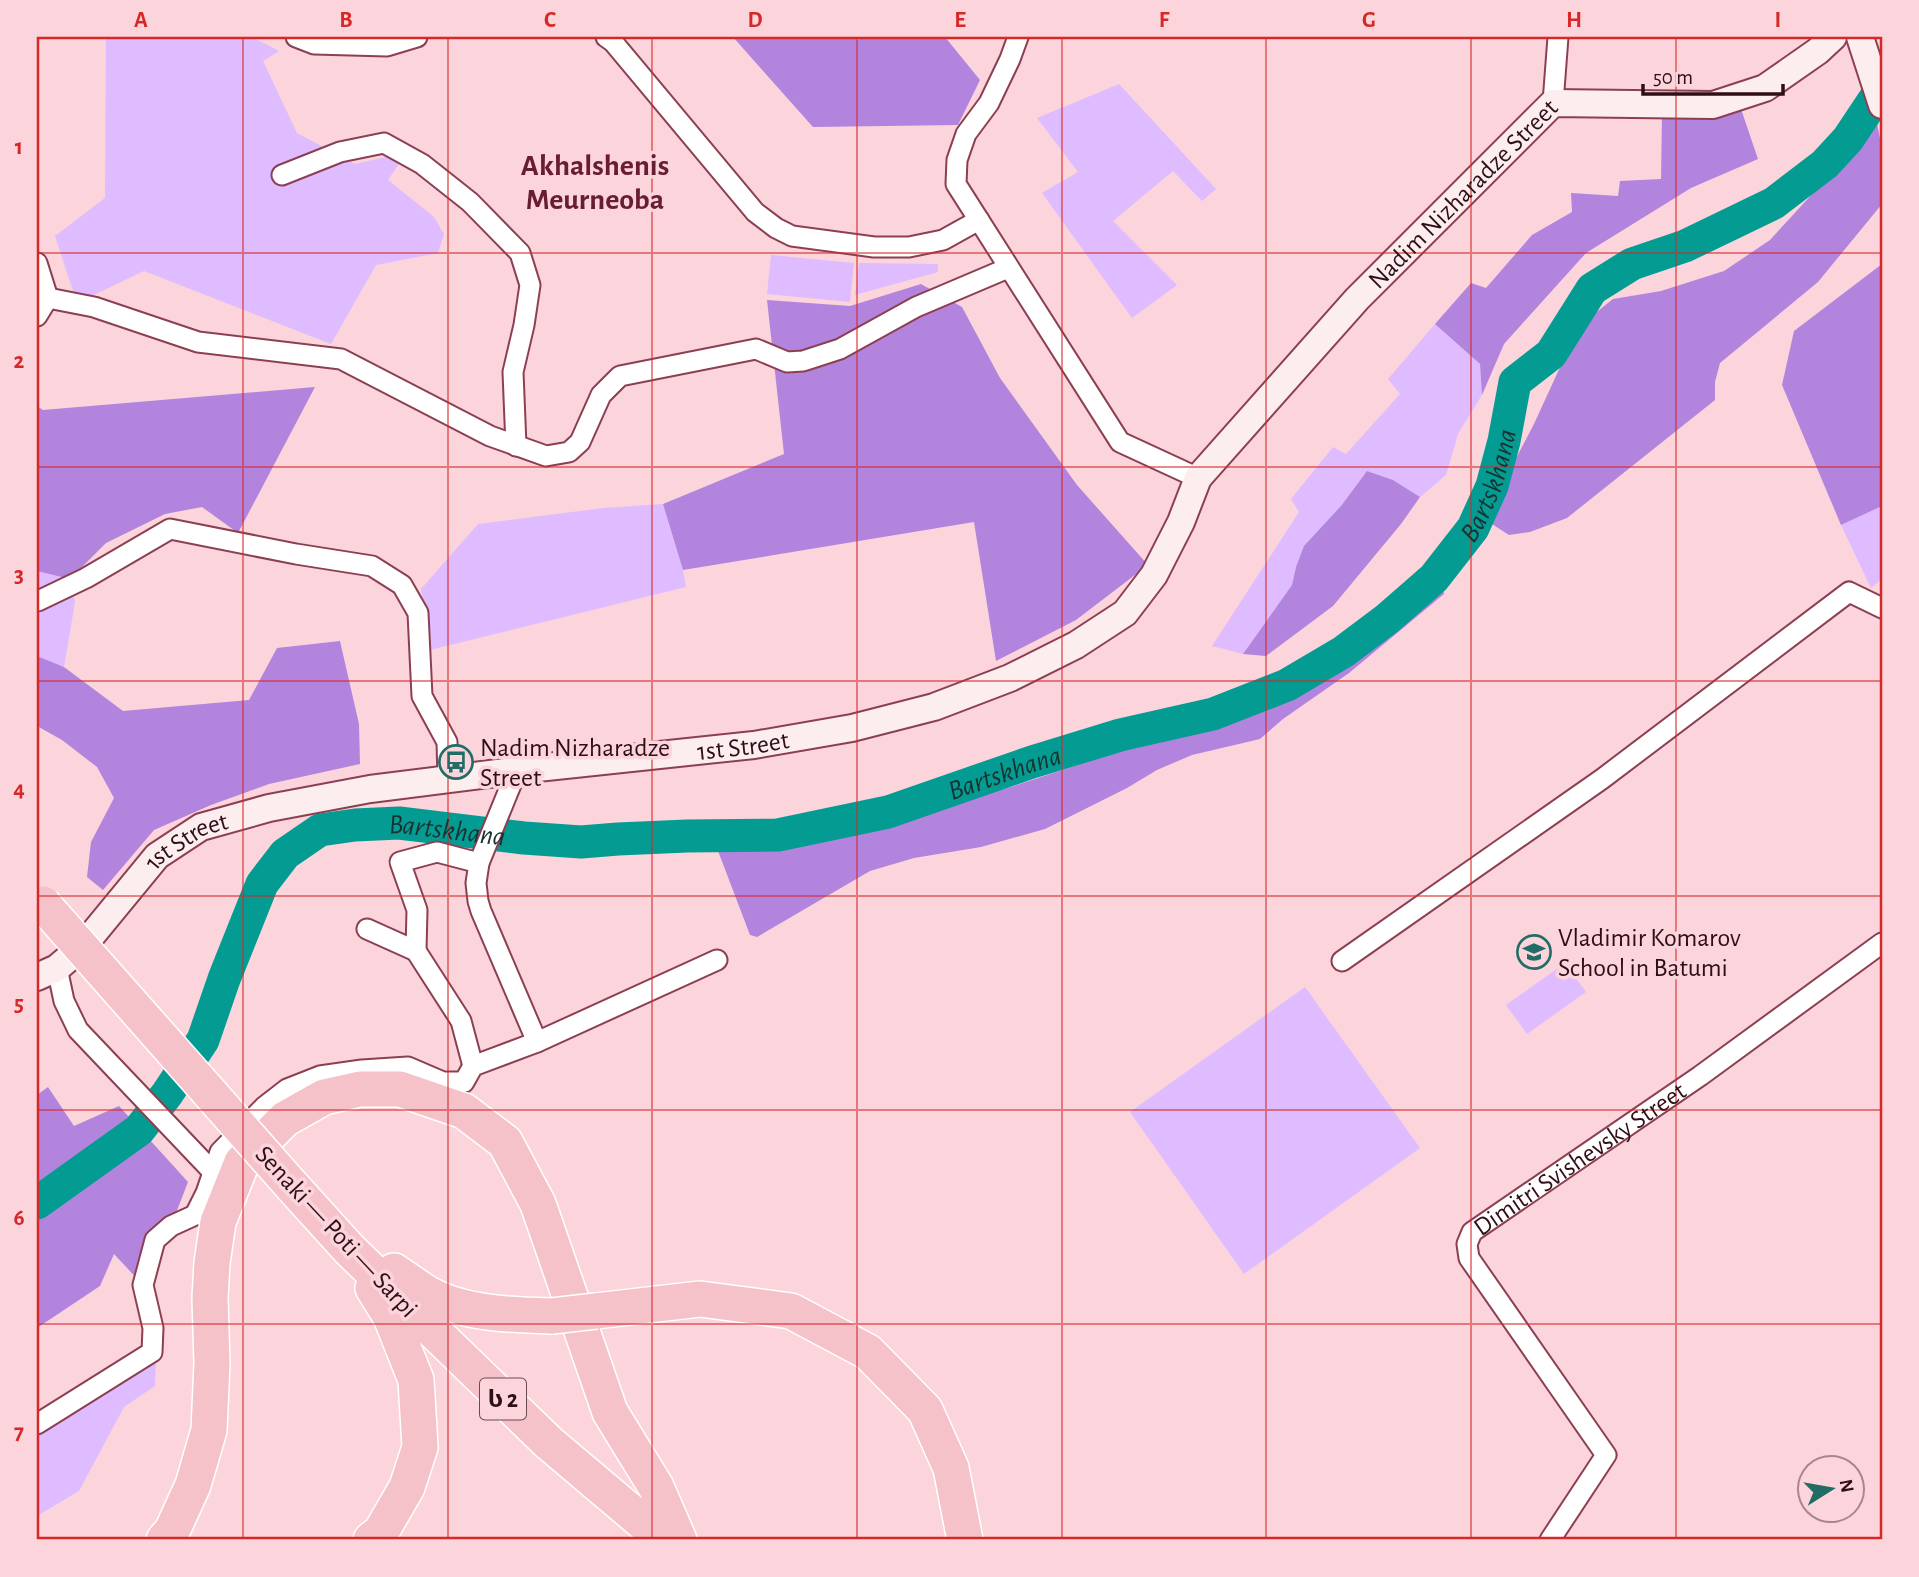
<svg xmlns="http://www.w3.org/2000/svg" width="1919" height="1577" font-family="'Alegreya Sans','Noto Sans Georgian',sans-serif">
  <style>
    .green { fill: #debcff }
    .forest { fill: #b284dd }
    .lines { fill: none; stroke-linecap: round; stroke-linejoin: round }
    .river { stroke: #039b92; stroke-width: 33 }
    .street-casing { stroke: #8d3f52; stroke-width: 23 }
    .secondary-casing { stroke: #8d3f52; stroke-width: 30 }
    .highway-casing { stroke: #fff; stroke-width: 38 }
    .street { stroke: #fff; stroke-width: 19 }
    .secondary { stroke: #fcedef; stroke-width: 26 }
    .highway { stroke: #f5c2ca; stroke-width: 35 }
    .highway-bridge-casing { stroke: #fff; stroke-width: 38; stroke-linecap: butt }
    .highway-bridge { stroke: #f5c2ca; stroke-width: 35 }
    .grid { fill: none; stroke: #d62828; stroke-width: 2; stroke-opacity: 0.55 }
    .labels { text-anchor: middle; stroke-width: 7; stroke-linejoin: round; paint-order: stroke }
    .shield { fill: #fbd5db; stroke: #6c4a52; stroke-width: 2 }
    .shield-label { font-size: 24px; font-weight: bold; fill: #2f0f17 }
    .street-label { font-size: 26px; fill: #2f0f17; stroke: #fbd5db }
    .poi-label { font-size: 26px; fill: #2f0f17; stroke: #fbd5db; text-anchor: start }
    .water-label { font-size: 28px; font-style: italic; fill: #183230; stroke: #fbd5db }
    .quarter-label { font-size: 30px; font-weight: bold; fill: #681d32; stroke: #fbd5db }
    .neatline { fill: none; stroke: #d62828; stroke-width: 2.5 }
    .grid-label { font-size: 23px; text-anchor: middle; font-weight: bold; fill: #d62828 }
  </style>
  <rect width="100%" height="100%" fill="#fbd5db"/>
  <g class="green">
    <polygon points="106,37 252,37 279,51 263,61 297,133 355,164 407,152 388,180 434,217 444,234 438,253 376,265 331,344 144,271 77,303 55,236 105,198"/>
    <polygon points="1119,84 1216,189 1202,201 1173,171 1113,221 1177,285 1132,318 1042,193 1078,172 1037,118"/>
    <polygon points="771,255 854,263 850,302 767,294"/>
    <polygon points="859,263 938,264 938,272 855,295"/>
    <polygon points="1435,324 1480,364 1482,395 1458,434 1446,475 1420,497 1393,480 1367,471 1296,567 1292,585 1243,654 1212,646 1299,512 1291,499 1333,447 1346,454 1400,394 1388,379"/>
    <polygon points="663,504 683,570 686,587 430,650 421,589 478,524 603,508"/>
    <polygon points="1882,506 1882,579 1871,588 1841,525"/>
    <polygon points="37,571 70,579 75,602 64,667 37,656"/>
    <polygon points="1565,963 1586,992 1527,1034 1506,1005"/>
    <polygon points="1305,987 1420,1148 1244,1274 1130,1112"/>
    <polygon points="156,1360 155,1386 124,1407 79,1491 37,1516 37,1436"/>
  </g>
  <g class="forest">
    <polygon points="733,37 851,37 858,40 860,37 945,37 980,80 958,125 813,127"/>
    <polygon points="1741,109 1758,159 1691,188 1586,253 1504,344 1482,395 1480,364 1435,324 1471,283 1486,288 1532,235 1572,212 1571,193 1618,196 1620,181 1661,179 1662,113"/>
    <polygon points="1875,112 1882,150 1882,204 1818,282 1720,363 1715,382 1715,400 1567,518 1530,532 1509,535 1484,519 1533,426 1579,326 1613,299 1661,291 1724,271 1770,240 1814,192"/>
    <polygon points="1882,264 1882,506 1841,525 1782,385 1794,331"/>
    <polygon points="921,284 962,307 1000,378 1077,485 1148,565 1076,620 996,661 974,522 683,570 663,504 784,454 767,300 850,306"/>
    <polygon points="315,387 238,533 202,507 165,514 106,543 70,579 37,571 37,406 43,410"/>
    <polygon points="1367,471 1393,480 1420,497 1401,524 1333,606 1266,656 1243,654 1292,585 1296,567 1304,546 1341,506"/>
    <polygon points="1442,578 1444,594 1349,673 1283,719 1260,739 1192,755 1157,770 1127,788 1045,829 981,847 914,858 870,871 757,937 750,935 715,843 769,843 890,821 1014,786 1291,695 1366,641"/>
    <polygon points="340,641 359,724 360,764 269,784 211,805 154,830 103,890 87,877 91,842 114,798 97,767 62,740 37,726 37,656 64,667 123,711 249,700 277,648"/>
    <polygon points="48,1087 74,1126 119,1106 188,1182 171,1226 143,1285 114,1254 100,1286 37,1328 37,1095"/>
  </g>
  <g class="lines">
    <path class="river" id="s1" d="M37,1203L139,1130L167,1094L203,1040L224,979L262,884L285,854L320,830L355,825L399,823L524,838L581,842L618,839L687,836L778,835L888,812L1032,762L1120,735L1213,714L1287,685L1343,652L1387,619L1434,578L1473,528L1492,486L1504,441L1515,382L1551,354L1592,289L1632,264L1685,246L1774,203L1825,164L1848,139L1882,88"/>
    <g class="street-casing">
      <g id="street">
        <polyline points="296,37 314,44 387,46 417,37"/>
        <polyline points="606,37 613,42 755,212 776,228 792,236 874,247 909,247 943,240 979,220"/>
        <polyline points="1018,37 1010,59 989,103 966,134 957,160 956,184 1120,442 1198,478"/>
        <polyline points="1553,103 1558,37"/>
        <polyline points="282,175 340,152 384,143 422,164 470,202 520,253 530,285 524,325 513,372 516,446"/>
        <polyline points="37,263 48,298 37,316"/>
        <polyline points="48,298 94,307 198,342 341,359 490,436 546,456 569,452 580,442 601,395 620,376 756,349 787,362 803,361 840,349 916,307 1008,268"/>
        <polyline points="38,601 86,578 170,529 296,554 372,566 402,585 418,613 422,696 447,742 448,778"/>
        <polyline points="517,770 479,863 476,883 478,901 481,911 537,1042"/>
        <polyline points="367,929 416,951 461,1021 473,1066"/>
        <polyline points="416,951 417,910 400,862 437,852 479,863"/>
        <polyline points="1342,961 1602,779 1849,592 1882,608"/>
        <polyline points="57,968 64,1001 78,1030 212,1171"/>
        <polyline points="37,1424 152,1352 153,1328 143,1285 155,1240 171,1226 195,1215 206,1193 220,1152 265,1106 287,1089 320,1076 362,1070 408,1067 443,1082 464,1082 473,1066 537,1042 717,960"/>
        <path id="s2" d="M1550,1540L1606,1455L1469,1258L1467,1244L1472,1232L1700,1076L1882,943"/>
      </g>
    </g>
    <g class="secondary-casing">
      <g id="secondary">
        <polyline points="1860,37 1882,105"/>
        <path id="s3" d="M37,977L57,968L83,946L157,856L201,827L269,808L370,789L537,768L754,745L852,728L934,707L1010,678L1076,645L1125,613L1154,575L1181,522L1198,478L1357,299L1553,103L1713,105L1765,88L1818,51L1833,37"/>
      </g>
    </g>
    <g class="highway-casing">
      <g id="highway">
        <polyline points="292,1186 349,1249 548,1442 664,1540"/>
        <path d="M394,1271C406,1279 418,1288 430,1295C465,1314 513,1315 552,1316"/>
        <polyline points="596,1311 700,1299 791,1311 868,1352 925,1410 951,1468 965,1540"/>
        <polyline points="164,1540 172,1531 193,1485 209,1430 212,1363 210,1298 212,1263 218,1222 242,1162 285,1119 324,1097 360,1089 400,1089 464,1111 505,1142 538,1204 610,1412 656,1487 679,1540"/>
        <polyline points="371,1540 381,1532 407,1487 420,1447 416,1380 391,1317 373,1288"/>
      </g>
    </g>
    <use href="#street" class="street"/>
    <use href="#secondary" class="secondary"/>
    <use href="#highway" class="highway"/>
    <g class="highway-bridge-casing">
      <g id="highway-bridge">
        <polyline points="43,904 292,1186"/>
        <polyline points="552,1316 596,1311"/>
      </g>
    </g>
    <use href="#highway-bridge" class="highway-bridge"/>
  </g>
  <path class="grid" d="M243,37V1540M448,37V1540M652,37V1540M857,37V1540M1062,37V1540M1266,37V1540M1471,37V1540M1676,37V1540M37,253H1882M37,467H1882M37,681H1882M37,896H1882M37,1110H1882M37,1324H1882"/>
  <defs>
    <g id="bus-ring" transform="scale(1.75)"><circle r="9.5" fill="#fbd5db" stroke="#226c66" stroke-width="1.5"/><path d="M-5-6H5V4H4V6H2V4H-2V6H-4V4H-5ZM-3.5-4V0h7V-4ZM-3.5 1.2v1.5H-2V1.2ZM2 1.2v1.5H3.5V1.2Z" fill="#226c66"/></g>
    <g id="school-ring" transform="scale(1.75)"><circle r="9.5" fill="#fbd5db" stroke="#226c66" stroke-width="1.5"/><path d="M0-5L7-2L0 1L-7-2ZM-4 1L0 2.5L4 1V4Q0 6-4 4Z" fill="#226c66"/></g>
  </defs>
  <g fill-rule="evenodd">
    <use href="#bus-ring" x="456" y="762"/>
    <use href="#school-ring" x="1534" y="952"/>
  </g>
  <g class="labels">
    <rect class="shield" x="480" y="1378.5" width="46" height="41" rx="5"/>
    <g class="shield-label">
      <text x="503" y="1407">ს 2</text>
    </g>
    <g class="street-label">
      <text dy="9" stroke="none"><textPath href="#s3" startOffset="1726">Nadim Nizharadze Street</textPath></text>
      <text dy="9" stroke="none"><textPath href="#s3" startOffset="774">1st Street</textPath></text>
      <text dy="9" stroke="none"><textPath href="#s3" startOffset="206">1st Street</textPath></text>
      <text dy="9" stroke="none"><textPath href="#s2" startOffset="499">Dimitri Svishevsky Street</textPath></text>
      <text transform="translate(337 1231) rotate(47)" y="9">Senaki — Poti — Sarpi</text>
    </g>
    <g class="poi-label">
      <text x="480" y="756">Nadim Nizharadze<tspan x="480" dy="30">Street</tspan></text>
      <text x="1558" y="946">Vladimir Komarov<tspan x="1558" dy="30">School in Batumi</tspan></text>
    </g>
    <g class="water-label">
      <text dy="10" stroke="none"><textPath href="#s1" startOffset="1766">Bartskhana</textPath></text>
      <text dy="10" stroke="none"><textPath href="#s1" startOffset="1178">Bartskhana</textPath></text>
      <text dy="10" stroke="none"><textPath href="#s1" startOffset="611">Bartskhana</textPath></text>
    </g>
    <g class="quarter-label">
      <text x="595" y="175">Akhalshenis<tspan x="595" dy="34">Meurneoba</tspan></text>
    </g>
  </g>
  <rect width="1919" height="1577" fill="none" stroke="#fbd5db" stroke-width="77"/>
  <g transform="translate(1831 1489) rotate(79)"><circle r="33" fill="#fbd5db" stroke="#a9868d" stroke-width="2"/>
  <path d="M0-5L12 26L0 18L-12 26Z" fill="#226c66"/>
  <text y="-10" font-size="19" font-weight="bold" text-anchor="middle" fill="#2f0f17">N</text>
  </g>
  <path d="M1643 84v10h140v-10" fill="none" stroke="#2f0f17" stroke-width="3.5"/>
  <text x="1653" y="84" font-size="21" fill="#2f0f17" stroke="#fbd5db" stroke-width="5" paint-order="stroke">50 m</text>
  <rect x="38" y="38" width="1843" height="1500" class="neatline"/>
  <g class="grid-label">
    <text x="141" y="27">A</text>
    <text x="346" y="27">B</text>
    <text x="550" y="27">C</text>
    <text x="755" y="27">D</text>
    <text x="960" y="27">E</text>
    <text x="1164" y="27">F</text>
    <text x="1369" y="27">G</text>
    <text x="1574" y="27">H</text>
    <text x="1778" y="27">I</text>
    <text x="19" y="154">1</text>
    <text x="19" y="368">2</text>
    <text x="19" y="582">3</text>
    <text x="19" y="796">4</text>
    <text x="19" y="1011">5</text>
    <text x="19" y="1225">6</text>
    <text x="19" y="1439">7</text>
  </g>
</svg>
